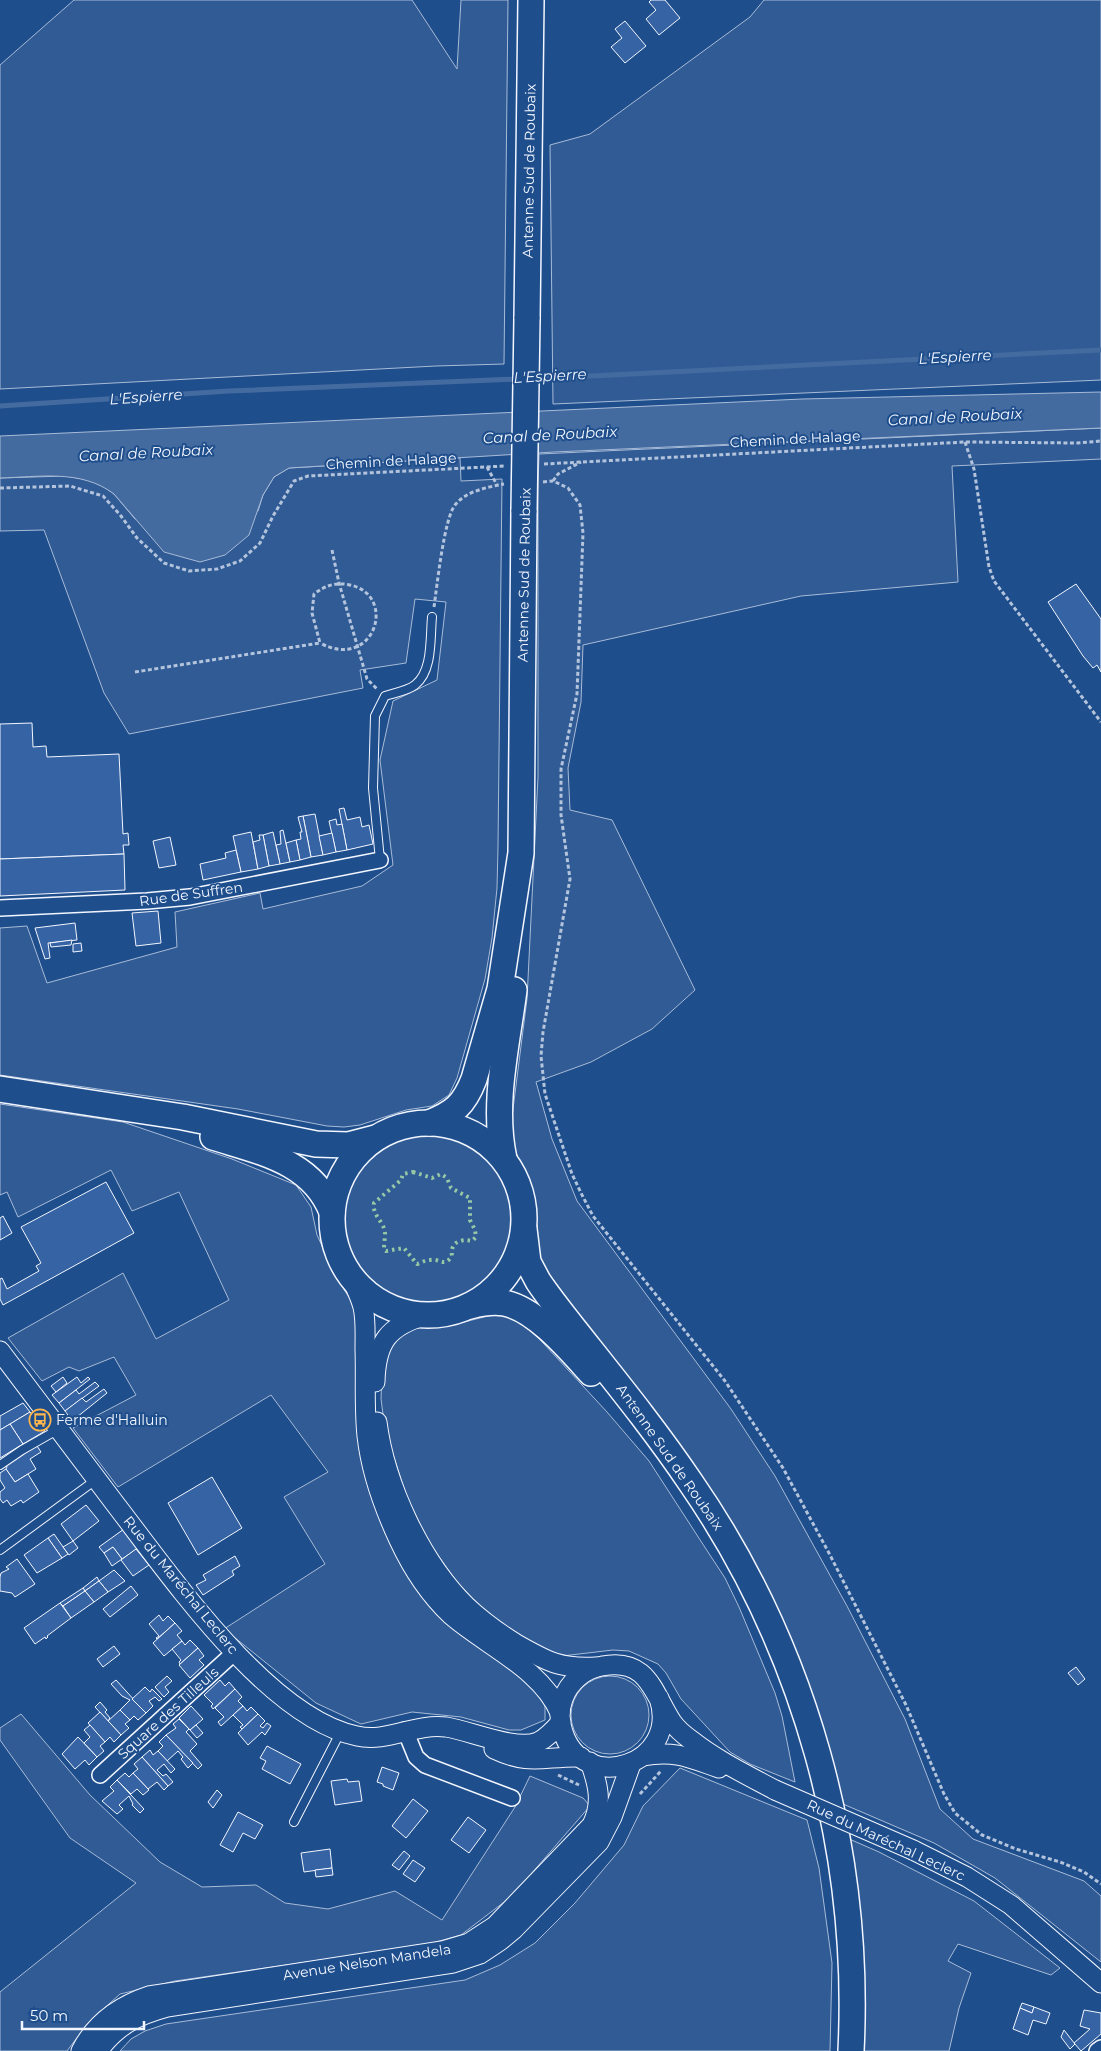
<svg xmlns="http://www.w3.org/2000/svg" width="1101" height="2051" font-family="Montserrat,sans-serif">
  <style>
    .built { fill: #305b95; stroke: #a8bbd7 }
    .water { fill: #446ba0; stroke: #a8bbd7 }
    .lines { fill: none; stroke-linecap: round; stroke-linejoin: round }
    .stream { stroke: #446ba0; stroke-width: 5 }
    .building { fill: #3563a3; stroke: #f2f6ff }
    .service-casing { stroke: #f2f6ff; stroke-width: 10 }
    .minor-casing { stroke: #f2f6ff; stroke-width: 18 }
    .tertiary-casing { stroke: #f2f6ff; stroke-width: 21 }
    .trunk-casing { stroke: #f2f6ff; stroke-width: 28 }
    .path { stroke: #b3c4dc; stroke-width: 3; stroke-dasharray: 4 2.5; stroke-linecap: butt }
    .service { stroke: #1f4e8c; stroke-width: 8 }
    .minor { stroke: #1f4e8c; stroke-width: 15 }
    .tertiary { stroke: #1f4e8c; stroke-width: 19 }
    .trunk { stroke: #1f4e8c; stroke-width: 25 }
    .tertiary-bridge-casing { stroke: #f2f6ff; stroke-width: 21; stroke-linecap: butt }
    .trunk-bridge-casing { stroke: #f2f6ff; stroke-width: 28; stroke-linecap: butt }
    .tertiary-bridge { stroke: #1f4e8c; stroke-width: 19 }
    .trunk-bridge { stroke: #1f4e8c; stroke-width: 25 }
    .hedge { stroke: #97c8a6; stroke-width: 4; stroke-dasharray: 2.5 4; stroke-linecap: butt }
    .labels { text-anchor: middle; stroke-width: 4; stroke-linejoin: round; paint-order: stroke }
    .street-label { font-size: 14px; fill: #f2f6ff; stroke: #1f4e8c }
    .poi-label { font-size: 14px; fill: #f2f6ff; stroke: #1f4e8c; text-anchor: start }
    .water-label { font-size: 15px; font-style: italic; fill: #f2f6ff; stroke: #1f4e8c }
  </style>
  <rect width="100%" height="100%" fill="#1f4e8c"/>
  <g class="built">
    <polygon points="74,0 412,0 457,69 461,0 508,0 504,364 436,366 0,389 0,65"/>
    <polygon points="764,0 1101,0 1101,380 553,404 550,145 590,134 750,17"/>
    <polygon points="1101,428 1101,459 952,466 958,582 801,596 583,645 581,702 568,768 570,810 612,820 695,990 652,1029 591,1062 536,1082 552,1139 577,1201 731,1409 775,1476 847,1606 905,1719 940,1809 973,1839 1084,1881 1101,1896 1101,1962 995,1878 934,1843 836,1801 811,1704 648,1405 537,1258 531,1243 536,1225 533,1200 513,1144 512,1117 527,999 538,777 538,488 539,454"/>
    <polygon points="460,458 461,481 502,479 498,847 497,888 492,938 485,979 457,1078 449,1095 432,1106 406,1110 360,1125 344,1127 327,1126 238,1109 0,1075 0,928 27,926 47,983 177,947 175,912 260,893 263,909 362,886 393,865 380,760 393,701 437,680 446,602 415,599 406,663 360,670 363,688 129,734 104,693 44,530 0,531 0,478 66,476 89,480 104,487 114,494 135,519 258,511 263,495 274,477 289,468"/>
    <polygon points="0,1104 123,1122 232,1159 296,1185 311,1207 317,1235 336,1276 357,1311 365,1458 385,1533 433,1606 541,1693 545,1707 545,1720 521,1730 509,1730 461,1717 412,1712 361,1724 316,1703 224,1629 325,1564 284,1497 328,1472 271,1395 118,1487 73,1428 136,1395 114,1357 79,1371 69,1367 42,1381 8,1338 123,1273 156,1339 229,1300 179,1192 132,1211 111,1170 18,1217 7,1192 0,1195"/>
    <circle cx="428" cy="1219" r="85"/>
    <polygon points="492,1315 505,1316 514,1320 531,1330 607,1412 649,1461 706,1549 725,1578 739,1607 775,1693 782,1716 795,1782 750,1764 730,1752 681,1699 666,1673 658,1664 629,1651 613,1650 562,1656 551,1652 513,1632 481,1607 457,1582 422,1533 410,1507 385,1429 381,1399 382,1374 386,1352 395,1337 417,1327 448,1326"/>
    <circle cx="610" cy="1715" r="39"/>
    <polygon points="21,1714 90,1795 160,1862 202,1887 256,1885 285,1903 328,1909 395,1891 442,1920 515,1807 530,1776 583,1798 590,1806 512,1896 461,1935 425,1945 175,1981 120,1994 88,2023 67,2051 0,2051 0,1992 136,1883 70,1838 0,1740 0,1728"/>
    <polygon points="680,1768 807,1820 819,1868 832,1963 830,2051 120,2051 131,2039 145,2031 166,2024 465,1980 500,1965 535,1943 575,1903 624,1845 643,1806"/>
    <polygon points="847,1838 879,1852 974,1901 1060,1968 1051,1975 958,1944 948,1961 971,1973 959,2008 949,2051 856,2051"/>
  </g>
  <path class="water" d="M1101,392V428L554,452L289,468L274,477L263,495L249,535L225,555L200,562L164,552L114,494C81,469 39,477 0,478V436L802,399Z"/>
  <g class="lines">
    <g class="stream">
      <polyline points="532,379 1101,350"/>
      <polyline points="0,406 229,391 519,379"/>
    </g>
  </g>
  <g class="building">
    <polygon points="651,0 665,0 680,18 659,35 646,19 656,10 649,2"/>
    <polygon points="625,21 646,46 625,63 611,47 622,38 615,29"/>
    <polygon points="1076,584 1101,619 1101,672 1097,665 1093,668 1083,656 1048,602"/>
    <polygon points="32,723 33,747 46,746 47,757 119,754 123,834 128,833 129,845 123,845 124,854 0,859 0,724"/>
    <polygon points="344,808 347,820 360,817 362,827 369,825 373,844 347,850 339,809"/>
    <polygon points="315,814 323,855 311,857 303,816"/>
    <polygon points="303,816 311,857 300,860 296,840 301,839 300,832 302,832 298,817"/>
    <polygon points="336,819 337,825 342,824 347,850 336,852 329,821"/>
    <polygon points="283,830 290,862 280,864 276,845 281,844 280,831"/>
    <polygon points="251,832 258,869 241,872 233,836"/>
    <polygon points="273,832 280,864 269,866 263,835"/>
    <polygon points="332,833 336,852 323,855 319,836"/>
    <polygon points="259,835 263,835 269,866 258,869 253,842 260,840"/>
    <polygon points="170,837 176,865 159,868 153,841"/>
    <polygon points="296,840 300,860 290,862 286,843"/>
    <polygon points="236,850 241,872 203,880 200,864 226,858 225,853"/>
    <polygon points="124,854 125,890 0,896 0,859"/>
    <polygon points="158,911 161,943 136,946 132,913"/>
    <polygon points="75,923 77,940 48,943 50,958 45,959 35,928"/>
    <polygon points="72,940 71,945 51,947 50,943"/>
    <polygon points="81,943 82,951 73,952 73,944"/>
    <polygon points="106,1182 134,1233 3,1305 0,1299 0,1279 2,1278 7,1289 39,1271 36,1266 41,1263 21,1227"/>
    <polygon points="3,1216 12,1233 0,1240 0,1218"/>
    <polygon points="63,1377 67,1383 56,1392 51,1386"/>
    <polygon points="77,1377 81,1383 88,1377 90,1379 59,1403 52,1395"/>
    <polygon points="95,1382 99,1386 65,1411 59,1403 76,1390 79,1394"/>
    <polygon points="104,1389 107,1393 72,1421 65,1411 82,1398 86,1402"/>
    <polygon points="23,1403 30,1412 0,1430 0,1416"/>
    <polygon points="30,1412 45,1431 23,1444 10,1424"/>
    <polygon points="10,1424 23,1444 0,1458 0,1430"/>
    <polygon points="37,1446 41,1452 30,1459 36,1469 15,1482 6,1469 7,1467 6,1465"/>
    <polygon points="6,1469 15,1482 28,1474 39,1492 23,1503 21,1500 11,1506 7,1500 3,1503 0,1499 0,1492 5,1488 0,1480 0,1473"/>
    <polygon points="212,1477 242,1528 198,1555 168,1503"/>
    <polygon points="86,1505 99,1521 73,1541 61,1524"/>
    <polygon points="124,1529 138,1548 122,1559 113,1547 104,1553 99,1547"/>
    <polygon points="54,1534 68,1554 62,1558 48,1538"/>
    <polygon points="48,1538 62,1558 37,1573 24,1555"/>
    <polygon points="73,1541 78,1548 69,1555 63,1547"/>
    <polygon points="113,1547 122,1559 112,1566 104,1553"/>
    <polygon points="136,1549 149,1565 133,1576 121,1560"/>
    <polygon points="235,1556 240,1566 232,1571 234,1575 203,1595 196,1585 206,1580 203,1575"/>
    <polygon points="17,1559 35,1584 15,1597 12,1593 0,1591 0,1577 1,1573 9,1569 6,1567"/>
    <polygon points="114,1570 125,1581 108,1592 99,1581"/>
    <polygon points="97,1577 99,1581 85,1591 83,1588"/>
    <polygon points="99,1581 108,1592 94,1602 85,1591"/>
    <polygon points="131,1586 138,1595 110,1617 103,1609"/>
    <polygon points="83,1588 85,1591 63,1606 60,1603"/>
    <polygon points="85,1591 94,1602 71,1618 63,1606"/>
    <polygon points="60,1603 71,1618 47,1636 48,1637 46,1639 45,1637 35,1644 24,1628"/>
    <polygon points="159,1615 163,1621 168,1616 175,1623 157,1639 156,1638 159,1636 149,1624"/>
    <polygon points="175,1623 182,1631 177,1635 182,1641 164,1656 153,1643"/>
    <polygon points="190,1640 198,1648 180,1664 179,1662 181,1660 172,1649 182,1641 185,1645"/>
    <polygon points="114,1646 120,1654 103,1667 97,1659"/>
    <polygon points="198,1648 204,1656 199,1660 204,1665 190,1678 179,1665"/>
    <polygon points="1076,1667 1085,1679 1078,1685 1068,1673"/>
    <polygon points="167,1676 172,1681 165,1687 169,1692 164,1697 155,1687"/>
    <polygon points="116,1680 146,1713 138,1720 134,1716 130,1720 120,1710 130,1700 122,1696 111,1684"/>
    <polygon points="220,1680 225,1686 229,1682 235,1689 213,1709 211,1706 213,1704 204,1695"/>
    <polygon points="145,1687 150,1692 152,1689 162,1699 159,1701 155,1697 149,1701 153,1706 146,1713 132,1699"/>
    <polygon points="235,1689 242,1697 238,1701 243,1706 221,1726 218,1722 224,1717 215,1708"/>
    <polygon points="100,1702 107,1710 105,1712 110,1718 108,1721 95,1707"/>
    <polygon points="191,1706 203,1719 190,1730 179,1718"/>
    <polygon points="243,1706 247,1711 251,1707 258,1714 242,1729 240,1727 243,1725 233,1715"/>
    <polygon points="120,1710 130,1720 125,1724 129,1728 121,1735 108,1721"/>
    <polygon points="100,1712 121,1735 114,1742 110,1737 105,1742 88,1723"/>
    <polygon points="258,1714 265,1721 260,1726 263,1728 267,1723 271,1726 265,1735 262,1732 248,1745 238,1733"/>
    <polygon points="179,1719 189,1729 186,1732 197,1744 190,1751 202,1765 198,1769 166,1735 176,1728 173,1724"/>
    <polygon points="90,1725 105,1742 100,1746 104,1751 97,1757 84,1743 90,1737 84,1730"/>
    <polygon points="196,1725 203,1733 197,1738 190,1730"/>
    <polygon points="166,1735 193,1763 188,1768 181,1759 183,1757 178,1751 167,1761 158,1751 163,1746 159,1742"/>
    <polygon points="78,1737 97,1757 89,1765 85,1760 75,1769 62,1754"/>
    <polygon points="267,1746 301,1764 290,1784 262,1769 266,1761 260,1758"/>
    <polygon points="150,1750 153,1755 158,1751 175,1769 171,1773 164,1764 157,1770 163,1776 166,1774 173,1782 168,1786 142,1757"/>
    <polygon points="142,1757 168,1786 164,1790 157,1782 148,1789 133,1773 138,1769 134,1764"/>
    <polygon points="382,1767 399,1773 393,1790 383,1786 383,1784 377,1782"/>
    <polygon points="125,1773 129,1777 133,1773 149,1790 143,1795 137,1789 131,1794 117,1780"/>
    <polygon points="347,1779 348,1782 359,1781 362,1801 335,1805 331,1781"/>
    <polygon points="117,1780 144,1809 140,1813 132,1805 133,1804 129,1796 119,1805 123,1809 117,1814 102,1801 114,1791 110,1787"/>
    <polygon points="217,1790 222,1795 213,1808 208,1802"/>
    <polygon points="413,1799 428,1811 406,1838 392,1826"/>
    <polygon points="238,1812 263,1825 255,1839 243,1833 233,1852 220,1845"/>
    <polygon points="468,1817 486,1830 469,1853 451,1840"/>
    <polygon points="330,1849 332,1868 304,1872 301,1853"/>
    <polygon points="404,1851 410,1856 399,1870 392,1865"/>
    <polygon points="413,1860 425,1868 415,1882 403,1874"/>
    <polygon points="332,1868 333,1875 316,1877 315,1870"/>
    <polygon points="1022,2003 1034,2007 1032,2013 1020,2008"/>
    <polygon points="1034,2007 1050,2013 1046,2024 1033,2020 1028,2035 1013,2029 1020,2008 1032,2013"/>
    <polygon points="1084,2010 1101,2013 1101,2034 1081,2051 1074,2043 1090,2029 1080,2026"/>
    <polygon points="1064,2030 1075,2044 1070,2049 1061,2037"/>
  </g>
  <g class="lines">
    <g class="service-casing">
      <g id="service">
        <path d="M380,860L373,788L375,716L385,696C394,693 407,691 415,685C433,671 430,638 432,617"/>
        <polyline points="0,1465 22,1450 59,1429"/>
        <polyline points="0,1550 97,1479"/>
        <polyline points="294,1822 341,1731"/>
      </g>
    </g>
    <g class="minor-casing">
      <g id="minor">
        <polyline points="0,908 147,901 190,897 380,860"/>
        <polyline points="405,1730 416,1757 425,1765 512,1798"/>
        <polyline points="100,1775 235,1652"/>
        <polyline points="1097,2051 1101,2048"/>
      </g>
    </g>
    <g class="tertiary-casing">
      <g id="tertiary">
        <path d="M350,1275C355,1286 360,1296 363,1307C366,1320 365,1335 365,1349C366,1378 364,1407 367,1436C371,1472 384,1508 399,1540C412,1568 429,1594 451,1615C485,1645 542,1669 560,1713"/>
        <path d="M0,1351C38,1402 77,1453 116,1505C170,1575 268,1718 357,1736C387,1743 415,1723 446,1727C471,1731 516,1751 538,1742C547,1738 554,1730 561,1722"/>
        <path d="M375,1382C376,1342 388,1326 426,1315"/>
        <path d="M377,1422C385,1485 421,1562 467,1607C482,1621 500,1634 518,1645C548,1662 561,1669 596,1667"/>
        <path d="M659,1698C681,1765 583,1796 563,1732C559,1721 559,1710 563,1699C569,1682 584,1669 602,1666C648,1657 653,1693 672,1722C677,1729 684,1735 691,1740C716,1760 747,1775 775,1790"/>
        <path d="M494,1749C530,1766 544,1756 581,1757"/>
        <path d="M643,1756C675,1750 690,1758 719,1768"/>
        <polyline points="913,1850 967,1877 1011,1905 1101,1983"/>
        <path d="M81,2051C96,2022 119,2006 149,1996L442,1951L469,1943L495,1926L592,1825C603,1803 598,1784 590,1762"/>
        <path d="M98,2051C116,2026 137,2015 167,2007L453,1963L480,1954L501,1940L513,1930L599,1842L612,1817L631,1764"/>
      </g>
    </g>
    <g class="trunk-casing">
      <g id="trunk">
        <polyline points="527,319 531,0"/>
        <polyline points="0,1089 183,1117 316,1144 348,1145 375,1138"/>
        <circle cx="428" cy="1219" r="96"/>
        <path d="M429,1123C454,1113 464,1105 474,1079L500,989L521,853L524,510"/>
        <path d="M213,1137C260,1152 312,1161 332,1212"/>
        <path d="M504,1159C492,1104 507,1045 514,990"/>
        <path d="M524,1229L528,1262L538,1281C554,1305 573,1327 590,1349C625,1393 660,1437 691,1483C805,1648 861,1850 851,2051"/>
        <path d="M470,1306C482,1303 492,1301 504,1303C536,1309 570,1350 591,1373"/>
      </g>
    </g>
    <g class="path">
      <polyline points="965,442 974,469 989,567 994,581 1101,722"/>
      <polyline points="544,464 965,442 1077,443 1101,441"/>
      <polyline points="487,467 497,485"/>
      <polyline points="553,481 558,474 581,462"/>
      <polyline points="543,482 553,481 568,488 580,505 583,533 577,694 561,769 561,815 570,879 543,1032 541,1056 545,1094 572,1174 581,1193 593,1216 725,1381 783,1468 830,1555 906,1705 944,1794 955,1813 982,1835 1016,1849 1060,1862 1084,1872 1101,1884"/>
      <polyline points="0,488 70,486 103,496 121,516 137,538 164,563 189,571 217,569 240,561 260,543 273,516 294,481 308,476 505,466"/>
      <polyline points="332,550 339,583 367,679 377,689"/>
      <path d="M434,607C437,586 444,519 455,505C466,491 488,487 504,484"/>
      <path d="M135,672L320,643L312,613L314,594C326,585 336,582 350,585C398,595 375,672 320,643"/>
      <polyline points="558,1775 579,1785"/>
      <polyline points="640,1794 661,1771"/>
    </g>
    <use href="#service" class="service"/>
    <use href="#minor" class="minor"/>
    <use href="#tertiary" class="tertiary"/>
    <use href="#trunk" class="trunk"/>
    <g class="tertiary-bridge-casing">
      <polyline id="tertiary-bridge" points="775,1790 913,1850"/>
    </g>
    <g class="trunk-bridge-casing">
      <polyline id="trunk-bridge" points="524,510 527,319"/>
    </g>
    <use href="#tertiary-bridge" class="tertiary-bridge"/>
    <use href="#trunk-bridge" class="trunk-bridge"/>
    <path class="hedge" d="M413,1172L432,1178L441,1174L447,1178L451,1188L470,1198V1220L475,1230L476,1237L472,1241C460,1238 450,1243 452,1256C444,1268 440,1258 430,1260C425,1260 421,1263 417,1264L404,1248L386,1251L384,1249C384,1243 385,1238 385,1233C384,1221 372,1216 374,1203L401,1180L403,1174Z"/>
  </g>
  <defs>
    <g id="bus-ring" transform="scale(1.125)"><circle r="9.5" fill="#1f4e8c" stroke="#ffb74d" stroke-width="1.5"/><path d="M-5-6H5V4H4V6H2V4H-2V6H-4V4H-5ZM-3.5-4V0h7V-4ZM-3.5 1.2v1.5H-2V1.2ZM2 1.2v1.5H3.5V1.2Z" fill="#ffb74d"/></g>
  </defs>
  <g fill-rule="evenodd">
    <use href="#bus-ring" x="40" y="1420"/>
  </g>
  <g class="labels">
    <g class="street-label">
      <text transform="translate(529 171) rotate(-89)" y="5">Antenne Sud de Roubaix</text>
      <text transform="translate(795 439) rotate(-3)" y="5">Chemin de Halage</text>
      <text transform="translate(391 461) rotate(-3)" y="5">Chemin de Halage</text>
      <text transform="translate(524 575) rotate(-89)" y="5">Antenne Sud de Roubaix</text>
      <text transform="translate(191 894) rotate(-8)" y="5">Rue de Suffren</text>
      <text transform="translate(670 1457) rotate(55)" y="5">Antenne Sud de Roubaix</text>
      <text transform="translate(181 1585) rotate(51)" y="5">Rue du Maréchal Leclerc</text>
      <text transform="translate(168 1713) rotate(-42)" y="5">Square des Tilleuls</text>
      <text transform="translate(886 1840) rotate(25)" y="5">Rue du Maréchal Leclerc</text>
      <text transform="translate(367 1962) rotate(-9)" y="5">Avenue Nelson Mandela</text>
    </g>
    <g class="poi-label">
      <text x="56" y="1425">Ferme d'Halluin</text>
    </g>
    <g class="water-label">
      <text transform="translate(955 357) rotate(-3)" y="5">L'Espierre</text>
      <text transform="translate(550 376) rotate(-3)" y="5">L'Espierre</text>
      <text transform="translate(146 397) rotate(-4)" y="5">L'Espierre</text>
      <text transform="translate(955 417) rotate(-3)" y="5">Canal de Roubaix</text>
      <text transform="translate(550 435) rotate(-3)" y="5">Canal de Roubaix</text>
      <text transform="translate(146 453) rotate(-3)" y="5">Canal de Roubaix</text>
    </g>
  </g>
  <path d="M22 2021v8h122v-8" fill="none" stroke="#f2f6ff" stroke-width="2.5"/>
  <text x="30" y="2021" font-size="15" fill="#f2f6ff" stroke="#1f4e8c" stroke-width="4" paint-order="stroke">50 m</text>
</svg>
